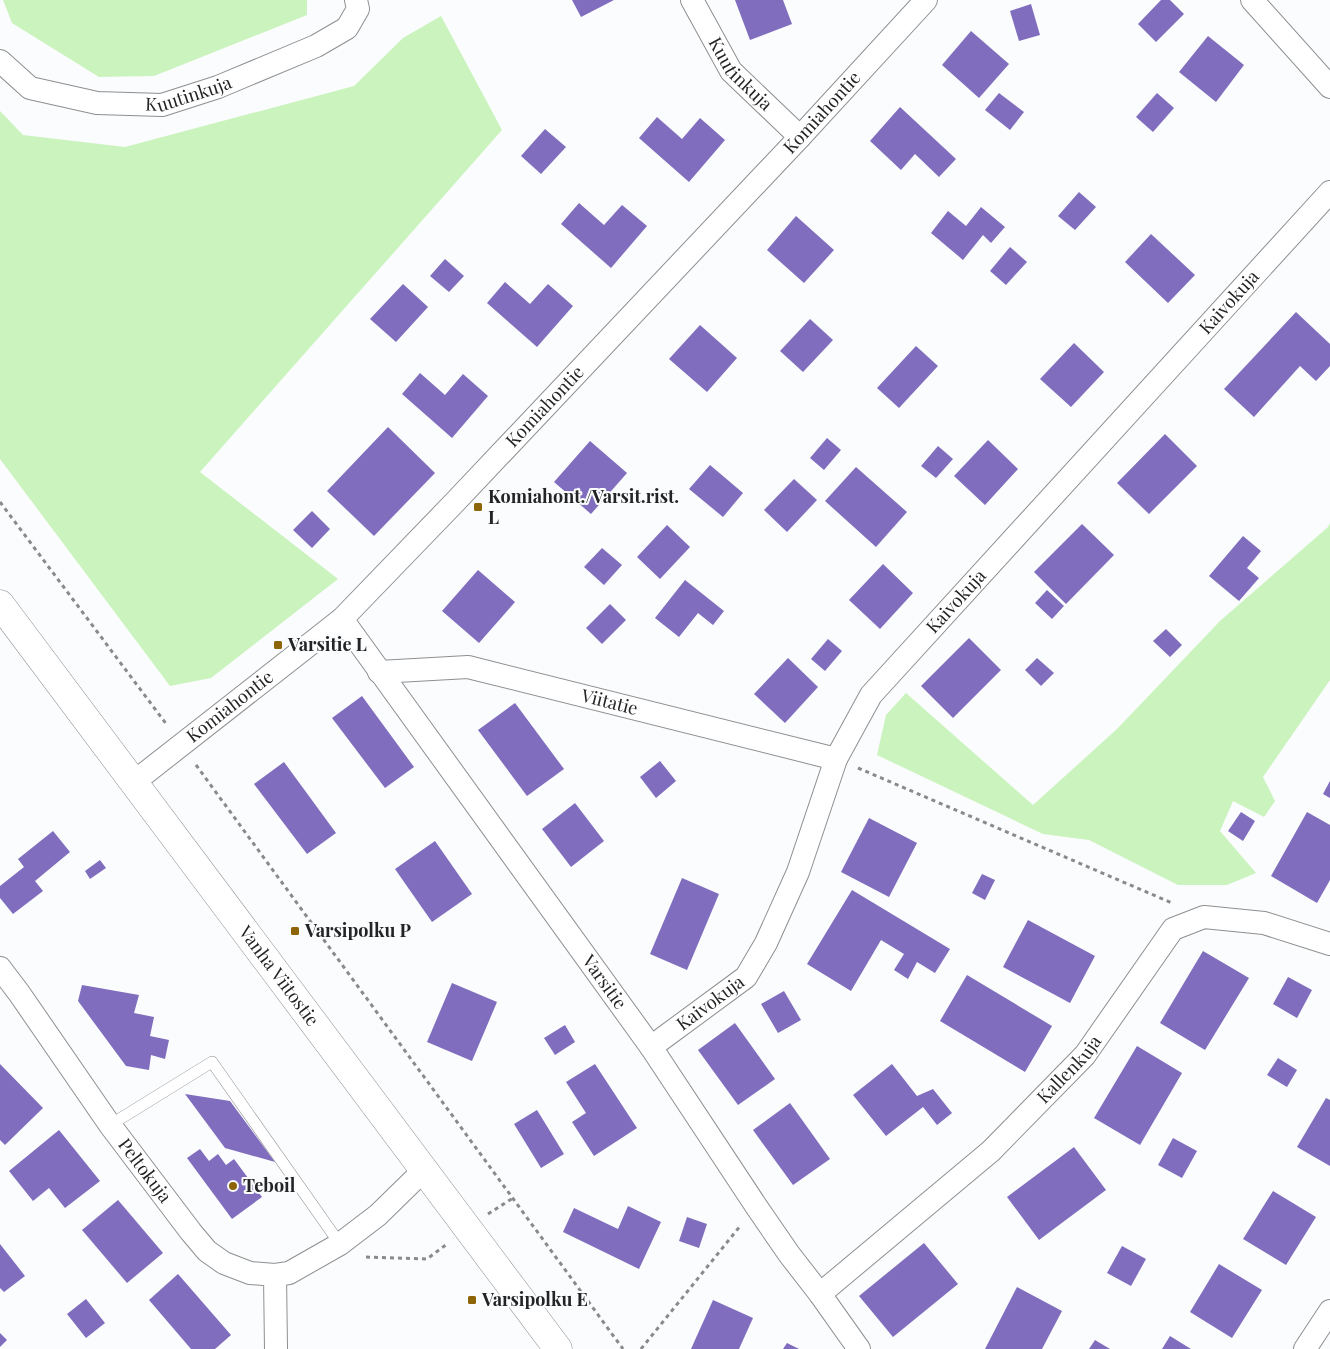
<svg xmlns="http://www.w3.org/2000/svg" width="1330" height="1349" font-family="'Playfair Display',serif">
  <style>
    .green { fill: #cbf3bd }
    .building { fill: #816dbd }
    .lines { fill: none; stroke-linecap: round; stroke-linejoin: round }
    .service-casing { stroke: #8e8f91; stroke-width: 12 }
    .minor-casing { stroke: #8e8f91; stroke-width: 24 }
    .secondary-casing { stroke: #8e8f91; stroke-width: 29 }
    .path { stroke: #898a8c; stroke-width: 3; stroke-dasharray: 4 4; stroke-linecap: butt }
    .service { stroke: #fff; stroke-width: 11 }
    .minor { stroke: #fff; stroke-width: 22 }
    .secondary { stroke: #fff; stroke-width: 28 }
    .poi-dot { fill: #8d6508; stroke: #fafcfe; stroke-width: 2 }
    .labels { text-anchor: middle; stroke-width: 4; stroke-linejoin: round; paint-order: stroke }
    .street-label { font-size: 18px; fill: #232425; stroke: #fafcfe }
    .poi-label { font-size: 18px; font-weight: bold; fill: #232425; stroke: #fafcfe; text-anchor: start }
  </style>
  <rect width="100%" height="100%" fill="#fafcfe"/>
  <g class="green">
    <polygon points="3,0 307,0 307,15 154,76 99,77 12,23"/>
    <polygon points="441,16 502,130 200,472 338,579 211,678 170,686 0,459 0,111 23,135 125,147 354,86 403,38"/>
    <polygon points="1330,523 1330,680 1263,777 1275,801 1264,817 1233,801 1220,831 1256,873 1227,885 1178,885 1089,840 1043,834 877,755 886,715 906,693 1033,805 1117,729 1220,621 1328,527"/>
  </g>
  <g class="building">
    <polygon points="572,0 614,0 581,17"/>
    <polygon points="735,0 783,0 792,24 750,40"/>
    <polygon points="1161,0 1170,0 1184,14 1156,42 1138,24"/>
    <polygon points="1031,4 1040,35 1019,41 1010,11"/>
    <polygon points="971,31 1009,64 979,98 942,65"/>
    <polygon points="1208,36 1244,65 1216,102 1179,72"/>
    <polygon points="999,93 1024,112 1010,130 985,110"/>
    <polygon points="1157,93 1174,108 1153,132 1136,117"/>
    <polygon points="900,107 956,159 939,177 915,154 901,170 870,141"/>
    <polygon points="657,117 682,139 700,118 725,140 689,182 639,138"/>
    <polygon points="545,129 566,147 541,174 521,156"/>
    <polygon points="1079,192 1096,207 1075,230 1058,216"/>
    <polygon points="579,203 604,225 622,205 647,226 611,268 561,224"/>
    <polygon points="981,207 1005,227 991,243 983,235 963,260 931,233 948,211 966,226"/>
    <polygon points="796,216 834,250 804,283 767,250"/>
    <polygon points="1151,234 1195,275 1168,303 1125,262"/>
    <polygon points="1010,247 1027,262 1006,285 990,271"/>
    <polygon points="445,259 464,276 449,292 430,276"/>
    <polygon points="505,282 530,304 548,284 573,306 537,347 487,303"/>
    <polygon points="403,284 428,307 396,342 370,319"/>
    <polygon points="1296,312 1330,344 1330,366 1316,381 1300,366 1254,417 1224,389"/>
    <polygon points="810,319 833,340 803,372 780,351"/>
    <polygon points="700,325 737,358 707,392 669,359"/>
    <polygon points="1074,343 1104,372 1071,407 1040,379"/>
    <polygon points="916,346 938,366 899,408 877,388"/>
    <polygon points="420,373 445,395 463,374 488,396 452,438 402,394"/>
    <polygon points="388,427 435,473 374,536 327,491"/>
    <polygon points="1165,434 1197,466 1149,514 1117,483"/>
    <polygon points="827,438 841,450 824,470 810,458"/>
    <polygon points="988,440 1018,469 985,505 954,476"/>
    <polygon points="590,441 627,473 591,514 554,482"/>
    <polygon points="938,446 953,459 936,478 921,466"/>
    <polygon points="710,465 743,493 723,517 689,489"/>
    <polygon points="856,467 907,512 876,547 825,501"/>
    <polygon points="794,479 817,500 787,532 764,510"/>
    <polygon points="312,511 330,529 312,548 293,530"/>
    <polygon points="1082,524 1114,555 1066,604 1034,572"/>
    <polygon points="667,525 690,547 660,579 637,557"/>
    <polygon points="1243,536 1261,551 1247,568 1259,578 1239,601 1209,576"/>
    <polygon points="602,548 622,565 604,585 584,567"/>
    <polygon points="883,564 913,593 880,629 849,600"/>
    <polygon points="478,570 515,602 479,643 442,611"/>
    <polygon points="685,580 724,611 713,625 698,613 679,637 655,618"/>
    <polygon points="1047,590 1064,606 1052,619 1035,603"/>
    <polygon points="610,604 626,620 602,644 586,628"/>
    <polygon points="1166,629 1182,645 1170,657 1153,641"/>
    <polygon points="969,638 1001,670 953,718 921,686"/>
    <polygon points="828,639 842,651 825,671 811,659"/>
    <polygon points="788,658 818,687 785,723 754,694"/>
    <polygon points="1037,658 1054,673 1041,686 1025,670"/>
    <polygon points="362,696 414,767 385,788 332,718"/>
    <polygon points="515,703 564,769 527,796 478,730"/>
    <polygon points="660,761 676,781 656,798 640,777"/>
    <polygon points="284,762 336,833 307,854 254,784"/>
    <polygon points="1330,781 1330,798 1323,794"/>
    <polygon points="575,803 604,841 571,867 542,829"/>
    <polygon points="1241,812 1255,821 1243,841 1228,831"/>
    <polygon points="1307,812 1330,825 1330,880 1317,903 1271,876"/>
    <polygon points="869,818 917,843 889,897 841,872"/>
    <polygon points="53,831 70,852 35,881 43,891 13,914 0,898 0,886 24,867 18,859"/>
    <polygon points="435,841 472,894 432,922 395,869"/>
    <polygon points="100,860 106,868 90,879 85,871"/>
    <polygon points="982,874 995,880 985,900 972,893"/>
    <polygon points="682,878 719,894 687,970 650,954"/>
    <polygon points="852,890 950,949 935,973 917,962 908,979 894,970 904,954 881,940 851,991 807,964"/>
    <polygon points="1028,920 1095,956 1070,1003 1003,967"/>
    <polygon points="1203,951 1249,978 1205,1050 1160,1023"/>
    <polygon points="967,975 1052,1026 1025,1072 940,1021"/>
    <polygon points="1288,977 1312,990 1297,1018 1273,1004"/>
    <polygon points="452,983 497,1002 472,1061 427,1042"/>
    <polygon points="82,985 139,995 134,1013 154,1017 150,1036 169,1040 165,1059 151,1055 149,1070 126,1066 78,1001"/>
    <polygon points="784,991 801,1020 778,1033 761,1004"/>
    <polygon points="735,1023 775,1079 738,1105 698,1050"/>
    <polygon points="565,1025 575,1042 555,1055 544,1038"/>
    <polygon points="1137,1046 1182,1073 1140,1145 1094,1118"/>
    <polygon points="1278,1058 1297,1070 1287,1087 1267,1075"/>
    <polygon points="0,1064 43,1108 5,1145 0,1140"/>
    <polygon points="595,1064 637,1128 594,1156 572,1122 586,1113 566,1082"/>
    <polygon points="892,1064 917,1096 933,1089 952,1113 937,1125 923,1107 886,1136 853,1095"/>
    <polygon points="185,1094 230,1101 275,1162 225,1148"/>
    <polygon points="1326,1098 1330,1100 1330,1166 1297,1147"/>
    <polygon points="790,1103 830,1159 793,1185 753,1130"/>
    <polygon points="537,1110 564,1154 541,1168 514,1124"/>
    <polygon points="59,1130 100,1181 65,1208 49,1188 33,1201 9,1171"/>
    <polygon points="1173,1138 1197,1151 1182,1178 1158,1165"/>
    <polygon points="1074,1147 1106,1190 1039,1240 1007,1197"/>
    <polygon points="200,1149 209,1161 218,1154 226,1165 234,1159 262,1197 232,1219 187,1158"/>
    <polygon points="1273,1191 1316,1217 1286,1265 1243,1239"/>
    <polygon points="118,1200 163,1253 127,1283 82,1230"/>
    <polygon points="628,1206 661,1222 639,1269 563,1232 574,1208 618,1229"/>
    <polygon points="687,1217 707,1224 699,1248 679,1241"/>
    <polygon points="924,1243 958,1284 893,1337 859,1296"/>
    <polygon points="0,1244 25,1276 4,1292 0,1288"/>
    <polygon points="1122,1246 1146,1259 1131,1286 1107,1273"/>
    <polygon points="1219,1264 1262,1290 1232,1338 1190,1312"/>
    <polygon points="178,1274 231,1335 215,1349 191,1349 149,1300"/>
    <polygon points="1017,1287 1062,1311 1042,1349 985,1349"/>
    <polygon points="86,1299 105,1323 86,1338 67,1314"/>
    <polygon points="713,1300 753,1318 739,1349 691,1349"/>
    <polygon points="0,1333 7,1340 0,1347"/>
    <polygon points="1170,1336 1191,1349 1162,1349"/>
    <polygon points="1095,1340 1110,1349 1089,1349"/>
    <polygon points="787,1343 799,1349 783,1349"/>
  </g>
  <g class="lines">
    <g class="service-casing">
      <polyline id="service" points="110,1125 212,1062 340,1244"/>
    </g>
    <g class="minor-casing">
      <g id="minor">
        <path id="s1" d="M692,0L731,71L800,137"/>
        <polyline points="1252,0 1330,87"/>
        <path id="s2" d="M0,61L30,88L97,103L162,105L218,87L316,46L347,28L358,9L356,0"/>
        <path id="s3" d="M342,619L651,1047L756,1206L789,1254L820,1294L859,1349"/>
        <path id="s4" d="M379,672L468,667L836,759"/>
        <path id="s5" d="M134,782L342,619L455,502L800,137L926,0"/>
        <path id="s6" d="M0,968L19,993L110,1125L191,1232L207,1251L224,1263L250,1273L275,1275L276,1349"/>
        <path id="s7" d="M651,1047L746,977L766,943L798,872L836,759L871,695L1330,192"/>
        <polyline points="275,1275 289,1273 340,1244 378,1215 424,1170"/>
        <path id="s8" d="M820,1294L991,1151L1085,1055L1173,929L1204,917L1264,923L1330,944"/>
        <polyline points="1305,1349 1330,1311"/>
      </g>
    </g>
    <g class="secondary-casing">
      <g id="secondary">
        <path id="s9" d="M0,604L558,1349"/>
      </g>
    </g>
    <g class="path">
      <polyline points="0,502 167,725"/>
      <polyline points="196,765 623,1349"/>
      <polyline points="858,768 1172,903"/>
      <polyline points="488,1214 513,1198"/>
      <polyline points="366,1257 427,1259 447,1244"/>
      <polyline points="641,1349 741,1225"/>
    </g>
    <use href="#service" class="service"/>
    <use href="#minor" class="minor"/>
    <use href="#secondary" class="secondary"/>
  </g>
  <g class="poi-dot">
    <rect x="473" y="502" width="10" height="10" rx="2.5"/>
    <rect x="273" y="640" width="10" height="10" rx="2.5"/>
    <rect x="290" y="926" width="10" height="10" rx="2.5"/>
    <circle cx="233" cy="1186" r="5"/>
    <rect x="467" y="1295" width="10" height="10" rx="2.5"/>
  </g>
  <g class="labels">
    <g class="street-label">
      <text dy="6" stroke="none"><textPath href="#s1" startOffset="89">Kuutinkuja</textPath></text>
      <text dy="6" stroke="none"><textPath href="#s2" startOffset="202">Kuutinkuja</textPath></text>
      <text dy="6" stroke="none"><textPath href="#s5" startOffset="962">Komiahontie</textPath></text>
      <text dy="6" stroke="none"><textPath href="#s7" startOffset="959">Kaivokuja</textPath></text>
      <text dy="6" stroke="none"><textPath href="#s5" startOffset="558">Komiahontie</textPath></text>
      <text dy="6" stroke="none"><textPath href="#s7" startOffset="554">Kaivokuja</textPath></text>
      <text dy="6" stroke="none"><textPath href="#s4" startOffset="235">Viitatie</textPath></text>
      <text dy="6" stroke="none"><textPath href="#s5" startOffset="122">Komiahontie</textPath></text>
      <text dy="6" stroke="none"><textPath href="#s9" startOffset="465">Vanha Viitostie</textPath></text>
      <text dy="6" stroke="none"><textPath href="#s3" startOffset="448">Varsitie</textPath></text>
      <text dy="6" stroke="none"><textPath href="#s7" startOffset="74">Kaivokuja</textPath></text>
      <text dy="6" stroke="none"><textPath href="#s8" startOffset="336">Kallenkuja</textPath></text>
      <text dy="6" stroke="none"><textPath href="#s6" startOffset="249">Peltokuja</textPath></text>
    </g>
    <g class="poi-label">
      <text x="488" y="503">Komiahont./Varsit.rist.<tspan x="488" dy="21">L</tspan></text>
      <text x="288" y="651">Varsitie L</text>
      <text x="305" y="937">Varsipolku P</text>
      <text x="243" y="1192">Teboil</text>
      <text x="482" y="1306">Varsipolku E</text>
    </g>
  </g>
</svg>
